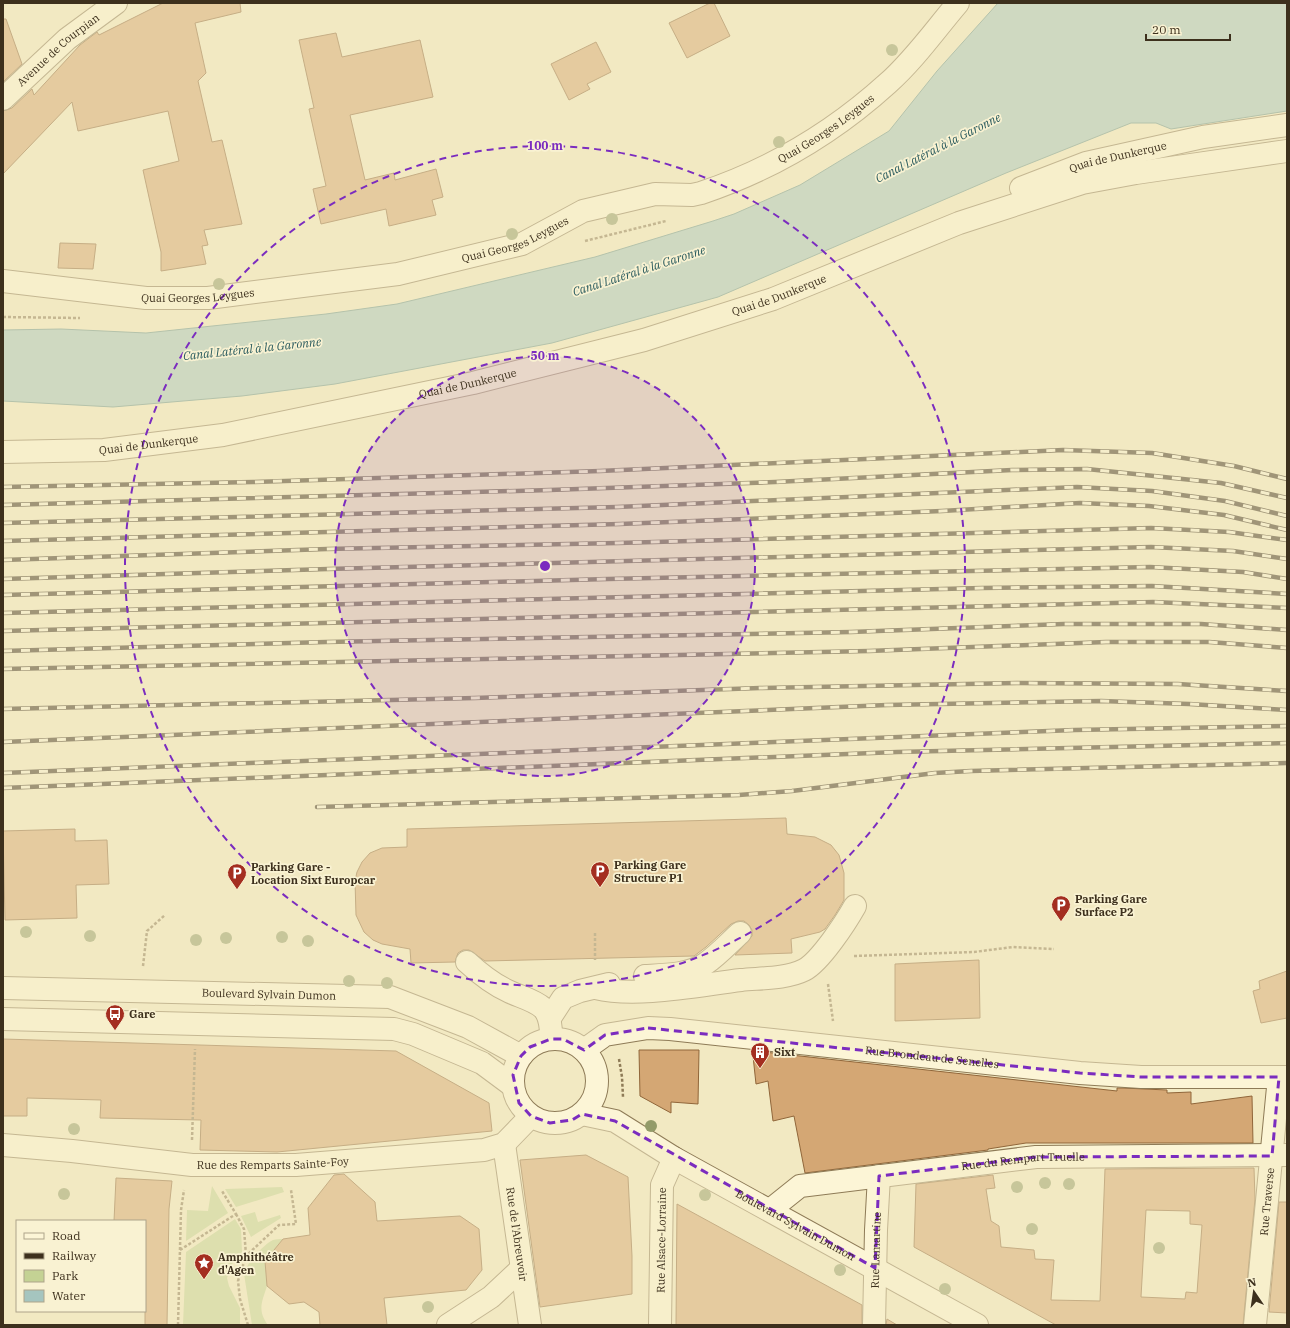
<svg xmlns="http://www.w3.org/2000/svg" width="1290" height="1328" font-family="'IBM Plex Serif',serif">
  <style>
    .green { fill: #c4d294 }
    .water { fill: #a5c5bf; stroke: #6a948e }
    .building { fill: #d4a774; stroke: #90663a; fill-rule: evenodd }
    .lines { fill: none; stroke-linecap: round; stroke-linejoin: round }
    .minor-casing { stroke: #8e7b57; stroke-width: 24 }
    .path { stroke: #8e7b57; stroke-width: 2.5; stroke-dasharray: 3 2; stroke-linecap: butt }
    .minor { stroke: #fcf5d6; stroke-width: 22 }
    .rail-casing { stroke: #3d301d; stroke-width: 4.5 }
    .rail { stroke: #f9f2d2; stroke-width: 3; stroke-dasharray: 9; stroke-linecap: butt }
    .tree { fill: #939b69 }
    .marked { fill: none; stroke: #7b2cbf; stroke-width: 3; stroke-dasharray: 8 5; stroke-linejoin: round }
    .ring { fill: none; stroke: #7b2cbf; stroke-width: 2; stroke-dasharray: 7 5 }
    .labels { text-anchor: middle; stroke-width: 3.5; stroke-linejoin: round; paint-order: stroke }
    .street-label { font-size: 11px; fill: #3d301d; stroke: #f9f2d2 }
    .poi-label { font-size: 11px; font-weight: bold; fill: #3d301d; stroke: #f9f2d2; text-anchor: start }
    .water-label { font-size: 12px; font-style: italic; fill: #2a5b5e; stroke: #f9f2d2 }
    .centre { fill: #7b2cbf; stroke: #f9f2d2; stroke-width: 2 }
    .ring-label { font-size: 12px; text-anchor: middle; font-weight: bold; fill: #7b2cbf; stroke: #f9f2d2; stroke-width: 3.5; stroke-linejoin: round; paint-order: stroke }
  </style>
  <rect width="100%" height="100%" fill="#f2e9c2"/>
  <g class="green">
    <polygon points="212,1186 228,1213 186,1241 187,1210 208,1211"/>
    <polygon points="282,1187 284,1192 236,1207 225,1189"/>
    <polygon points="255,1212 258,1222 280,1215 281,1218 251,1237 241,1216"/>
    <polygon points="235,1219 241,1229 242,1252 232,1264 227,1278 229,1286 240,1308 240,1325 183,1325 186,1252"/>
    <path d="M283,1239L265,1261C266,1268 269,1280 267,1286C262,1302 257,1310 268,1325H252L244,1274C245,1265 265,1243 273,1240C276,1239 280,1239 283,1239Z"/>
  </g>
  <polygon class="water" points="998,3 1287,3 1287,111 1171,129 1156,123 1131,123 1006,173 718,297 552,343 335,384 242,396 113,407 3,401 3,330 61,329 146,333 326,314 397,304 595,257 713,221 734,214 800,185 889,131 937,71"/>
  <g class="building">
    <polygon points="163,3 240,3 241,12 195,23 206,73 198,81 212,142 222,140 242,224 204,230 208,245 202,246 206,264 161,271 161,252 143,170 179,161 168,111 78,131 72,102 3,174 3,111 12,108 32,89 34,95 80,45 97,32 99,35"/>
    <polygon points="710,3 714,3 730,36 687,58 669,23"/>
    <polygon points="3,19 6,19 22,64 3,82"/>
    <polygon points="336,33 342,57 420,40 433,97 350,115 365,180 394,173 395,180 436,169 443,197 432,200 436,215 389,226 386,209 321,224 313,189 326,186 309,109 314,108 299,40"/>
    <polygon points="596,42 611,72 587,84 590,89 569,100 551,64"/>
    <polygon points="60,243 96,244 93,269 58,268"/>
    <polygon points="786,818 787,834 815,837 831,845 839,855 844,873 844,900 835,915 825,929 820,932 791,939 792,953 735,955 752,936 752,930 749,925 744,921 738,921 731,924 706,947 694,956 485,961 469,950 463,950 458,953 455,962 411,963 410,949 382,944 373,940 364,932 356,915 355,881 357,872 362,862 370,853 382,848 407,847 407,829"/>
    <polygon points="75,829 75,841 107,840 109,884 76,885 77,918 5,920 3,831"/>
    <polygon points="979,960 980,1018 895,1021 895,964"/>
    <polygon points="1287,971 1287,1018 1261,1023 1253,991 1260,989 1259,981"/>
    <polygon points="3,1039 396,1051 489,1103 492,1131 277,1152 200,1150 201,1120 100,1118 101,1100 27,1098 27,1116 3,1116"/>
    <polygon points="639,1050 699,1050 698,1104 671,1102 671,1113 640,1096"/>
    <polygon points="764,1052 1117,1091 1117,1088 1123,1088 1167,1090 1167,1093 1191,1092 1191,1104 1252,1096 1253,1143 1026,1143 988,1149 988,1150 805,1173 794,1116 773,1121 768,1081 756,1084 753,1056 765,1055"/>
    <polygon points="586,1155 628,1177 632,1256 632,1294 540,1307 520,1160"/>
    <path d="M1254,1168L1255,1199L1243,1325H1056L914,1247L916,1184L993,1175L995,1188L986,1189L991,1221L999,1226L1001,1247L1034,1250L1035,1259L1054,1260L1051,1300L1100,1301L1105,1169ZM1146,1210L1190,1211V1224L1202,1225L1197,1293L1186,1292L1185,1299L1141,1297Z"/>
    <polygon points="344,1174 375,1202 377,1221 460,1216 479,1229 482,1270 466,1290 384,1298 387,1325 320,1325 319,1312 304,1302 289,1304 267,1286 265,1261 283,1239 310,1235 308,1208 334,1175"/>
    <polygon points="116,1178 172,1181 169,1209 167,1325 145,1325 145,1221 114,1221"/>
    <polygon points="1279,1202 1287,1202 1287,1313 1269,1312"/>
    <polygon points="677,1204 862,1305 862,1325 676,1325"/>
    <polygon points="887,1319 897,1325 886,1325"/>
  </g>
  <g class="lines">
    <g class="minor-casing">
      <g id="minor">
        <path id="s1" d="M3,99L67,39L116,3"/>
        <path id="s2" d="M1021,188L1086,163L1203,137L1287,125"/>
        <path id="s3" d="M3,281L146,298H208L398,274L522,244L583,211L655,194L692,195L701,193C770,170 834,132 888,83C914,60 935,30 958,3"/>
        <path id="s4" d="M3,452L104,450L223,435L473,383L644,340L773,299L959,223L1082,183L1136,173L1287,151"/>
        <path d="M467,962C480,974 494,985 510,992C521,997 534,1000 543,1008C550,1015 550,1023 551,1031"/>
        <path d="M645,976C663,975 689,975 705,964C718,955 729,943 740,933"/>
        <path id="s5" d="M3,988L390,997L468,1027L521,1056"/>
        <path d="M596,988C636,998 699,985 741,980C760,978 786,979 804,970C820,962 846,922 855,906"/>
        <polyline points="550,1018 563,998 580,991 609,984"/>
        <polyline points="3,1019 394,1029 413,1034 482,1063 513,1086"/>
        <circle cx="555" cy="1081" r="42"/>
        <path id="s6" d="M584,1050L605,1035L648,1028L670,1029L1080,1073L1141,1077H1287"/>
        <path id="s7" d="M582,1114L615,1121L674,1158L977,1325"/>
        <path id="s8" d="M504,1144L530,1325"/>
        <path id="s9" d="M3,1145L72,1151L192,1165H296L484,1150L504,1144L531,1116"/>
        <path id="s10" d="M770,1210L800,1186L1036,1157L1287,1155"/>
        <polyline points="448,1325 491,1297 521,1269"/>
        <path id="s11" d="M660,1325L662,1185L674,1158"/>
        <path id="s12" d="M874,1325L876,1230L879,1176"/>
        <path id="s13" d="M1255,1325L1279,1077"/>
      </g>
    </g>
    <g class="path">
      <polyline points="585,241 666,221"/>
      <polyline points="3,317 80,318"/>
      <polyline points="595,933 595,960"/>
      <polyline points="854,956 974,952 1013,947 1054,949"/>
      <polyline points="143,966 147,931 165,915"/>
      <polyline points="828,984 833,1021"/>
      <polyline points="619,1059 622,1077 623,1097"/>
      <polyline points="192,1140 195,1049"/>
      <polyline points="236,1214 244,1229 246,1255"/>
      <polyline points="180,1250 236,1214 222,1191"/>
      <polyline points="178,1325 181,1210 184,1190"/>
      <polyline points="248,1325 240,1299 238,1281 246,1256 279,1225 296,1224 291,1190"/>
    </g>
    <use href="#minor" class="minor"/>
    <g class="rail-casing">
      <g id="rail">
        <polyline points="3,487 253,482 600,471 1063,450 1152,453 1234,466 1287,479"/>
        <polyline points="3,505 550,490 775,482 1012,470 1087,469 1221,483 1287,498"/>
        <polyline points="3,523 617,507 1077,487 1152,491 1225,501 1287,516"/>
        <polyline points="3,541 620,524 942,511 1080,503 1149,506 1224,515 1287,530"/>
        <polyline points="3,560 327,549 618,543 1151,528 1229,532 1287,540"/>
        <polyline points="3,579 328,569 1151,547 1233,551 1287,559"/>
        <polyline points="3,595 608,579 1150,567 1243,572 1287,579"/>
        <polyline points="3,613 982,588 1152,586 1287,594"/>
        <polyline points="3,631 1153,602 1287,608"/>
        <polyline points="3,651 326,642 851,632 1064,624 1201,624 1287,630"/>
        <polyline points="3,669 869,651 1106,642 1209,642 1287,648"/>
        <polyline points="3,709 475,698 760,688 1017,683 1178,684 1287,691"/>
        <polyline points="3,742 887,705 1101,701 1189,704 1287,710"/>
        <polyline points="3,773 1075,730 1287,726"/>
        <polyline points="3,788 897,752 1287,743"/>
        <polyline points="317,807 739,795 792,791 935,773 971,771 1287,763"/>
      </g>
    </g>
    <use href="#rail" class="rail"/>
  </g>
  <g class="tree">
    <circle cx="892" cy="50" r="6"/>
    <circle cx="779" cy="142" r="6"/>
    <circle cx="612" cy="219" r="6"/>
    <circle cx="512" cy="234" r="6"/>
    <circle cx="219" cy="284" r="6"/>
    <circle cx="26" cy="932" r="6"/>
    <circle cx="90" cy="936" r="6"/>
    <circle cx="282" cy="937" r="6"/>
    <circle cx="226" cy="938" r="6"/>
    <circle cx="196" cy="940" r="6"/>
    <circle cx="308" cy="941" r="6"/>
    <circle cx="349" cy="981" r="6"/>
    <circle cx="387" cy="983" r="6"/>
    <circle cx="651" cy="1126" r="6"/>
    <circle cx="74" cy="1129" r="6"/>
    <circle cx="1045" cy="1183" r="6"/>
    <circle cx="1069" cy="1184" r="6"/>
    <circle cx="1017" cy="1187" r="6"/>
    <circle cx="64" cy="1194" r="6"/>
    <circle cx="705" cy="1195" r="6"/>
    <circle cx="1032" cy="1229" r="6"/>
    <circle cx="1159" cy="1248" r="6"/>
    <circle cx="840" cy="1270" r="6"/>
    <circle cx="945" cy="1289" r="6"/>
    <circle cx="428" cy="1307" r="6"/>
  </g>
  <path d="M0 0H1290V1328H0ZM648,1028L1080,1073L1141,1077H1279L1272,1156L1036,1157L879,1176L875,1268L615,1121L582,1114L572,1120L550,1123L531,1116L519,1103L513,1075L521,1056L530,1047L551,1039H563L584,1050L605,1035Z" fill="#f2e9c2" fill-opacity=".55" fill-rule="evenodd"/>
  <path class="marked" d="M648,1028L1080,1073L1141,1077H1279L1272,1156L1036,1157L879,1176L875,1268L615,1121L582,1114L572,1120L550,1123L531,1116L519,1103L513,1075L521,1056L530,1047L551,1039H563L584,1050L605,1035Z"/>
  <circle cx="545" cy="566" r="210" fill="#7b2cbf" fill-opacity=".12"/>
  <g class="ring">
    <circle cx="545" cy="566" r="210"/>
    <circle cx="545" cy="566" r="420"/>
  </g>
  <defs>
    <g id="parking-pin" transform="scale(1)"><path d="M0 17L-7.5 6A9.5 9.5 0 1 1 7.5 6Z" fill="#a42e20" stroke="#f9f2d2"/><path d="M-3.5-5.5H1a3.5 3.5 0 0 1 0 7H-1V5.5H-3.5ZM-1-3.4V-.6H.8a1.4 1.4 0 0 0 0-2.8Z" fill="#fff"/></g>
    <g id="bus-pin" transform="scale(1)"><path d="M0 17L-7.5 6A9.5 9.5 0 1 1 7.5 6Z" fill="#a42e20" stroke="#f9f2d2"/><path d="M-5-6H5V4H4V6H2V4H-2V6H-4V4H-5ZM-3.5-4V0h7V-4ZM-3.5 1.2v1.5H-2V1.2ZM2 1.2v1.5H3.5V1.2Z" fill="#fff"/></g>
    <g id="building-pin" transform="scale(1)"><path d="M0 17L-7.5 6A9.5 9.5 0 1 1 7.5 6Z" fill="#a42e20" stroke="#f9f2d2"/><path d="M-4-6H4V6H1V3H-1V6H-4ZM-2.5-4.3h1.7v1.8h-1.7ZM.8-4.3h1.7v1.8H.8ZM-2.5-1h1.7V.8h-1.7ZM.8-1h1.7V.8H.8Z" fill="#fff"/></g>
    <g id="sight-pin" transform="scale(1)"><path d="M0 17L-7.5 6A9.5 9.5 0 1 1 7.5 6Z" fill="#a42e20" stroke="#f9f2d2"/><path d="M0-6L1.8-2.2L6-1.7L2.9 1.2L3.7 5.4L0 3.3L-3.7 5.4L-2.9 1.2L-6-1.7L-1.8-2.2Z" fill="#fff"/></g>
  </defs>
  <g fill-rule="evenodd">
    <use href="#parking-pin" x="600" y="871"/>
    <use href="#parking-pin" x="237" y="873"/>
    <use href="#parking-pin" x="1061" y="905"/>
    <use href="#bus-pin" x="115" y="1014"/>
    <use href="#building-pin" x="760" y="1052"/>
    <use href="#sight-pin" x="204" y="1263"/>
  </g>
  <g class="labels">
    <g class="street-label">
      <text dy="4" stroke="none"><textPath href="#s1" startOffset="74">Avenue de Courpian</textPath></text>
      <text dy="4" stroke="none"><textPath href="#s3" startOffset="856">Quai Georges Leygues</textPath></text>
      <text dy="4" stroke="none"><textPath href="#s2" startOffset="102">Quai de Dunkerque</textPath></text>
      <text dy="4" stroke="none"><textPath href="#s3" startOffset="520">Quai Georges Leygues</textPath></text>
      <text dy="4" stroke="none"><textPath href="#s3" startOffset="196">Quai Georges Leygues</textPath></text>
      <text dy="4" stroke="none"><textPath href="#s4" startOffset="795">Quai de Dunkerque</textPath></text>
      <text dy="4" stroke="none"><textPath href="#s4" startOffset="471">Quai de Dunkerque</textPath></text>
      <text dy="4" stroke="none"><textPath href="#s4" startOffset="146">Quai de Dunkerque</textPath></text>
      <text dy="4" stroke="none"><textPath href="#s5" startOffset="266">Boulevard Sylvain Dumon</textPath></text>
      <text dy="4" stroke="none"><textPath href="#s6" startOffset="355">Rue Brondeau de Senelles</textPath></text>
      <text dy="4" stroke="none"><textPath href="#s10" startOffset="263">Rue du Rempart Truelle</textPath></text>
      <text dy="4" stroke="none"><textPath href="#s9" startOffset="271">Rue des Remparts Sainte-Foy</textPath></text>
      <text dy="4" stroke="none"><textPath href="#s13" startOffset="124">Rue Traverse</textPath></text>
      <text dy="4" stroke="none"><textPath href="#s7" startOffset="242">Boulevard Sylvain Dumon</textPath></text>
      <text dy="4" stroke="none"><textPath href="#s8" startOffset="91">Rue de l'Abreuvoir</textPath></text>
      <text dy="4" stroke="none"><textPath href="#s11" startOffset="85">Rue Alsace-Lorraine</textPath></text>
      <text dy="4" stroke="none"><textPath href="#s12" startOffset="75">Rue Lamartine</textPath></text>
    </g>
    <g class="poi-label">
      <text x="614" y="869">Parking Gare<tspan x="614" dy="13">Structure P1</tspan></text>
      <text x="251" y="871">Parking Gare -<tspan x="251" dy="13">Location Sixt Europcar</tspan></text>
      <text x="1075" y="903">Parking Gare<tspan x="1075" dy="13">Surface P2</tspan></text>
      <text x="129" y="1018">Gare</text>
      <text x="774" y="1056">Sixt</text>
      <text x="218" y="1261">Amphithéâtre<tspan x="218" dy="13">d'Agen</tspan></text>
    </g>
    <g class="water-label">
      <text transform="translate(938 148) rotate(-27)" y="4">Canal Latéral à la Garonne</text>
      <text transform="translate(639 271) rotate(-18)" y="4">Canal Latéral à la Garonne</text>
      <text transform="translate(252 349) rotate(-6)" y="4">Canal Latéral à la Garonne</text>
    </g>
  </g>
  <circle cx="545" cy="566" r="6" class="centre"/>
  <g class="ring-label">
    <text x="545" y="150">100 m</text>
    <text x="545" y="360">50 m</text>
  </g>
  <rect width="1290" height="1328" fill="none" stroke="#3d301d" stroke-width="8"/>
  <rect x="16" y="1220" width="130" height="92" fill="#f9f2d2" stroke="#aea48a"/>
  <rect x="24" y="1233" width="20" height="6" fill="#fcf5d6" stroke="#aea48a"/>
  <text x="52" y="1240" font-size="12" fill="#3d301d">Road</text>
  <rect x="24" y="1253" width="20" height="6" fill="#3d301d" stroke="#aea48a"/>
  <text x="52" y="1260" font-size="12" fill="#3d301d">Railway</text>
  <rect x="24" y="1270" width="20" height="12" fill="#c4d294" stroke="#aea48a"/>
  <text x="52" y="1280" font-size="12" fill="#3d301d">Park</text>
  <rect x="24" y="1290" width="20" height="12" fill="#a5c5bf" stroke="#aea48a"/>
  <text x="52" y="1300" font-size="12" fill="#3d301d">Water</text>
  <g transform="translate(1254 1292) rotate(347)" stroke="#f9f2d2" stroke-width="3" paint-order="stroke">
  <path d="M0-3L7 15L0 10L-7 15Z" fill="#3d301d"/>
  <text y="-6" font-size="11" font-weight="bold" text-anchor="middle" fill="#3d301d">N</text>
  </g>
  <path d="M1146 34v6h84v-6" fill="none" stroke="#3d301d" stroke-width="2"/>
  <text x="1152" y="34" font-size="12" fill="#3d301d" stroke="#f9f2d2" stroke-width="3" paint-order="stroke">20 m</text>
</svg>
